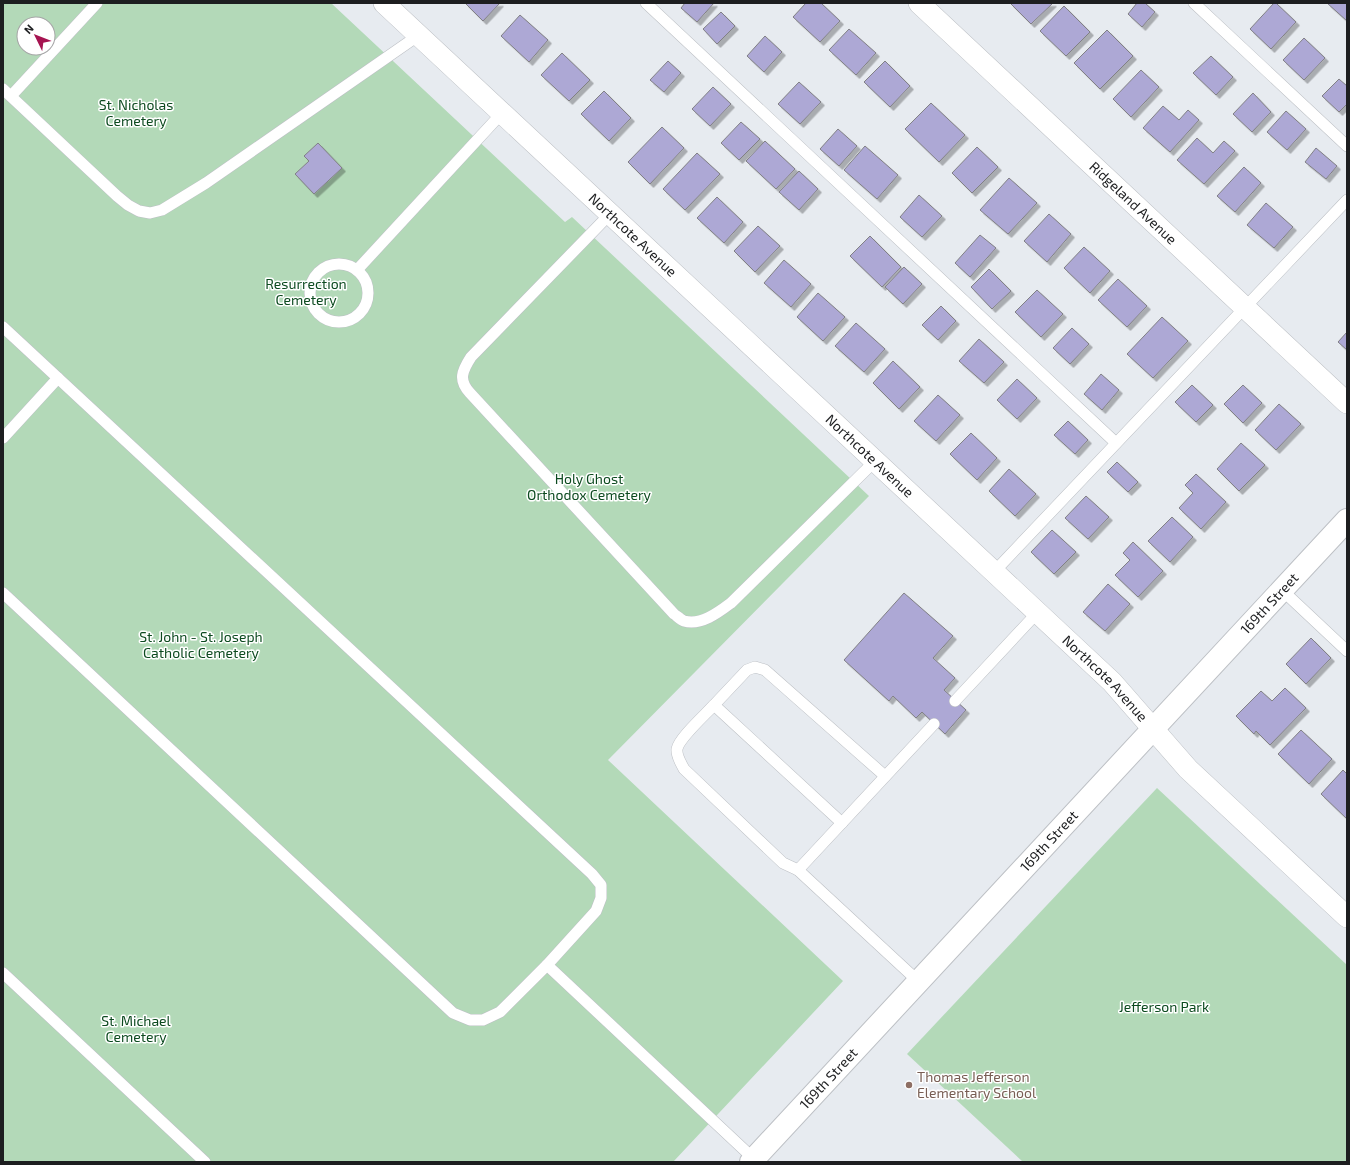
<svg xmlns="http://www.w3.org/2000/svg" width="1350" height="1165" font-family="'Exo 2',sans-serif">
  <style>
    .green { fill: #b3d9b8; fill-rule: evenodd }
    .building { fill: #ada8d5; stroke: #818085; filter: url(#shadow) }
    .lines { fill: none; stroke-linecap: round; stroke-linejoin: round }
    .lane-casing { stroke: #bdc0c5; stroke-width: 12 }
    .street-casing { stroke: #bdc0c5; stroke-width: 22 }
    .secondary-casing { stroke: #bdc0c5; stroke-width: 24 }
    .lane { stroke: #fff; stroke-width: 11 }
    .street { stroke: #fff; stroke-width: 21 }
    .secondary { stroke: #fff; stroke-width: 22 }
    .education-dot { fill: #8d6e63; stroke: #fff; stroke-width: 1.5 }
    .labels { text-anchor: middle; stroke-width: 3; stroke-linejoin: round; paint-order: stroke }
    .park-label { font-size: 14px; fill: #0c4a1f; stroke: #fff }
    .street-label { font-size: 14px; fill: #1d1e20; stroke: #fff }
    .education-label { font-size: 14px; fill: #785e54; stroke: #fff; text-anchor: start }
  </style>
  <defs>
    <filter id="shadow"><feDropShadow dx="3.5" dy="3.5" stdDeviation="0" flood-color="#0004"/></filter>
  </defs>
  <rect width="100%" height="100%" fill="#e7ebf0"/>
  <g class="green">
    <path d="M3,3H331L565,222L572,217L869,496L608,760L843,981L673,1162H3ZM24,24H48V48H24Z"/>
    <polygon points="1157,788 1347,965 1347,1162 1023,1162 907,1054"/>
  </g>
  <g class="building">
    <polygon points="465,3 500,3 483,21"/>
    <polygon points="685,3 714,3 697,22 681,8"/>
    <polygon points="806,3 821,3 840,21 820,42 793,17"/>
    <polygon points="1010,3 1053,3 1031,24"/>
    <polygon points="1137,3 1145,3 1155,12 1142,27 1128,14"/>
    <polygon points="1274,3 1276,3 1296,22 1271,49 1250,29"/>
    <polygon points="1327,3 1347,3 1347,21"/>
    <polygon points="1064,6 1090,32 1066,56 1040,31"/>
    <polygon points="721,12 735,26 717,44 703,29"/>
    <polygon points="520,15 548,40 529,62 501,36"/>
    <polygon points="849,29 876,53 856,75 829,50"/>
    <polygon points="1107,30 1133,56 1100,89 1074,63"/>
    <polygon points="765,36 782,52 764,72 747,56"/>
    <polygon points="1304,38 1325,58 1304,80 1283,60"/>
    <polygon points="562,53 590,80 569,101 541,75"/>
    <polygon points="1211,56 1233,77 1216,95 1193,73"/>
    <polygon points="668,61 681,73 664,92 650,80"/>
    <polygon points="885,61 910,86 890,107 864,82"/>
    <polygon points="1141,70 1159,87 1131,117 1113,99"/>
    <polygon points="1339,79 1347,86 1347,104 1339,112 1322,96"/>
    <polygon points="799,82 821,102 800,124 778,104"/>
    <polygon points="713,87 731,104 710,126 692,109"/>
    <polygon points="604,91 631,118 609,141 581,114"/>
    <polygon points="1253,93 1271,112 1252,132 1233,114"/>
    <polygon points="931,103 965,135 939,162 905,129"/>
    <polygon points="1163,106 1179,120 1188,110 1199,120 1170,152 1143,128"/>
    <polygon points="1286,111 1306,129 1287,150 1267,132"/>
    <polygon points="741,122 760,139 739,160 721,143"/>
    <polygon points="662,127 684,148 650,184 628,162"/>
    <polygon points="838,129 857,146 839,166 820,149"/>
    <polygon points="1197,138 1213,153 1224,141 1235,151 1204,184 1177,160"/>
    <polygon points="765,141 795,169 776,189 746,161"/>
    <polygon points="318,143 342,168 314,194 295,174 309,161 304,156"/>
    <polygon points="865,146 898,175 877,199 844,170"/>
    <polygon points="977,147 998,167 972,193 952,173"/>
    <polygon points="1316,148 1337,166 1326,179 1305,162"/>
    <polygon points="697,153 720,174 685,210 663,189"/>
    <polygon points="1244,167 1261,183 1235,212 1217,196"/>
    <polygon points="799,171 818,189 799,210 779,192"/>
    <polygon points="1009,178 1037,203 1008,234 980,210"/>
    <polygon points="919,195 942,216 922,237 900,217"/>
    <polygon points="717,197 743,222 724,243 697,218"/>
    <polygon points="1266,203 1293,227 1274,248 1247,225"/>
    <polygon points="1049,214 1071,234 1047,262 1024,241"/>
    <polygon points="758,226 780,246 755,272 734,251"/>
    <polygon points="980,235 996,248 970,277 955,263"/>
    <polygon points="870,236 901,267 882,287 850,256"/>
    <polygon points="1084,247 1110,271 1090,293 1064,268"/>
    <polygon points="784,260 811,284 791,307 764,283"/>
    <polygon points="904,267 922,284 903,304 885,287"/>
    <polygon points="989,269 1011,291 992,309 971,287"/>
    <polygon points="1118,279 1147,306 1127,327 1098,300"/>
    <polygon points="1037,290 1063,314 1041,337 1015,312"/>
    <polygon points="818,293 845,317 823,341 797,317"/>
    <polygon points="941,306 956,321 938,340 922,325"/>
    <polygon points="1162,317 1188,341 1153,378 1127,354"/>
    <polygon points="856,323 885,349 864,372 835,346"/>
    <polygon points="1072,328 1089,344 1070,364 1053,348"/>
    <polygon points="1347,332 1347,350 1338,342"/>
    <polygon points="979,339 1004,362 984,383 959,361"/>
    <polygon points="893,361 920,387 899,409 873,383"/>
    <polygon points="1101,374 1119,390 1102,410 1084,394"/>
    <polygon points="1017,379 1037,398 1017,419 997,400"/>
    <polygon points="1192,385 1213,405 1196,422 1175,402"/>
    <polygon points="1243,385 1262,403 1243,423 1224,404"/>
    <polygon points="938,395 960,415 936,441 914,421"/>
    <polygon points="1279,404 1301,424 1276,450 1255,430"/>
    <polygon points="1068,421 1088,440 1075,454 1054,435"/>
    <polygon points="971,433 997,458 977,480 950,454"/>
    <polygon points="1241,443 1265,465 1239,491 1217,469"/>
    <polygon points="1117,462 1138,482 1128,492 1107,472"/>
    <polygon points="1009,469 1036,494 1015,516 989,491"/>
    <polygon points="1196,474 1226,502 1201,529 1179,508 1193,493 1185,485"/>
    <polygon points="1086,496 1109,517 1088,539 1065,518"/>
    <polygon points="1172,517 1193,537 1170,562 1148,541"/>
    <polygon points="1052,530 1076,552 1054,574 1031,552"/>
    <polygon points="1133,542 1163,571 1138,597 1115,575 1130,560 1123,553"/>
    <polygon points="1108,584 1130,604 1105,631 1083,612"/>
    <polygon points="904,593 953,636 933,658 955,678 944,690 966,710 945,734 922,712 916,718 893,696 889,701 844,660"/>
    <polygon points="1311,638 1331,658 1306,684 1286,664"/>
    <polygon points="1285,688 1306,708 1270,745 1256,731 1254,734 1236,716 1261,691 1272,701"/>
    <polygon points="1301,730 1332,759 1309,784 1278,754"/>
    <polygon points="1343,770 1347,774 1347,819 1321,794"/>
  </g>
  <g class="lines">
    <g class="lane-casing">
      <g id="lane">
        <polyline points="646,3 1116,443"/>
        <polyline points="1194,3 1347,146"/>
        <polyline points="3,89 117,196 128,205 139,211 150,213 162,210 206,183 419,35"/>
        <polyline points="11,96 97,3"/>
        <path d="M610,214L471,357C462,371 458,380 470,393L674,614C677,616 681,620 684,621C701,626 719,612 731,603L875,461"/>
        <circle cx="339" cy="293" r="29"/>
        <polyline points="357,270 502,113"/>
        <polyline points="3,327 592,874 601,885 601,898 596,911 547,965"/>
        <polyline points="3,438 58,378"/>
        <polyline points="994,572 1347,200"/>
        <polyline points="1282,590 1347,651"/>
        <polyline points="3,593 453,1013 470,1020 483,1020 500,1012 547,965 754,1159"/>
        <polyline points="955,701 1037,613"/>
        <polyline points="714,705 747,670 755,667 765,670 885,776"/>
        <path d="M798,870L783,863L684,769C681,763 676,756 677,749C679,738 706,714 714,705L842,823"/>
        <polyline points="3,973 205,1162"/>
        <polyline points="919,982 798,870 934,724"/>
      </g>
    </g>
    <g class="street-casing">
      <g id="street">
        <path id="s1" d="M384,3L1112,682L1188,769L1347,917"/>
        <path id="s2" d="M919,3L1347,403"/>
      </g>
    </g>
    <g class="secondary-casing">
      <g id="secondary">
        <path id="s3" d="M751,1162L1347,520"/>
      </g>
    </g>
    <use href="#lane" class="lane"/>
    <use href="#street" class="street"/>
    <use href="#secondary" class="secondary"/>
  </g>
  <circle class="education-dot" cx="909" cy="1085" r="4"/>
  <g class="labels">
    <g class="park-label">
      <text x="136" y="110">St. Nicholas<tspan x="136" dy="16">Cemetery</tspan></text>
      <text x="306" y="289">Resurrection<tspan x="306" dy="16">Cemetery</tspan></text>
      <text x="589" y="484">Holy Ghost<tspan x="589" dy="16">Orthodox Cemetery</tspan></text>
      <text x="201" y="642">St. John - St. Joseph<tspan x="201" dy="16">Catholic Cemetery</tspan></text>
      <text x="1164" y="1012">Jefferson Park</text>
      <text x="136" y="1026">St. Michael<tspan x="136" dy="16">Cemetery</tspan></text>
    </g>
    <g class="street-label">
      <text dy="5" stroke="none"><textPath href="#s2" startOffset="293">Ridgeland Avenue</textPath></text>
      <text dy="5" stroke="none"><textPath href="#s1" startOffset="340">Northcote Avenue</textPath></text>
      <text dy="5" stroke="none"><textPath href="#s1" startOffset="664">Northcote Avenue</textPath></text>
      <text dy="5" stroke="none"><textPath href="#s3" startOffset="762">169th Street</textPath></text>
      <text dy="5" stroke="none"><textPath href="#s1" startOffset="988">Northcote Avenue</textPath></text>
      <text dy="5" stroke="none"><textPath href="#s3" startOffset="438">169th Street</textPath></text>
      <text dy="5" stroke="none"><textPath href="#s3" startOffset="114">169th Street</textPath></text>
    </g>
    <g class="education-label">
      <text x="917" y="1082">Thomas Jefferson<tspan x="917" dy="16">Elementary School</tspan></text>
    </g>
  </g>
  <rect width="1350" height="1165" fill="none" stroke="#1d1e20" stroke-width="8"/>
  <g transform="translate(36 36) rotate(313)"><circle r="19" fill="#ffffff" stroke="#a5a5a6"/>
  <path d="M0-3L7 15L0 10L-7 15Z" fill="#a61451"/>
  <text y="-6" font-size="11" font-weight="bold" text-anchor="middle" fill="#1d1e20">N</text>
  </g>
</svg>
